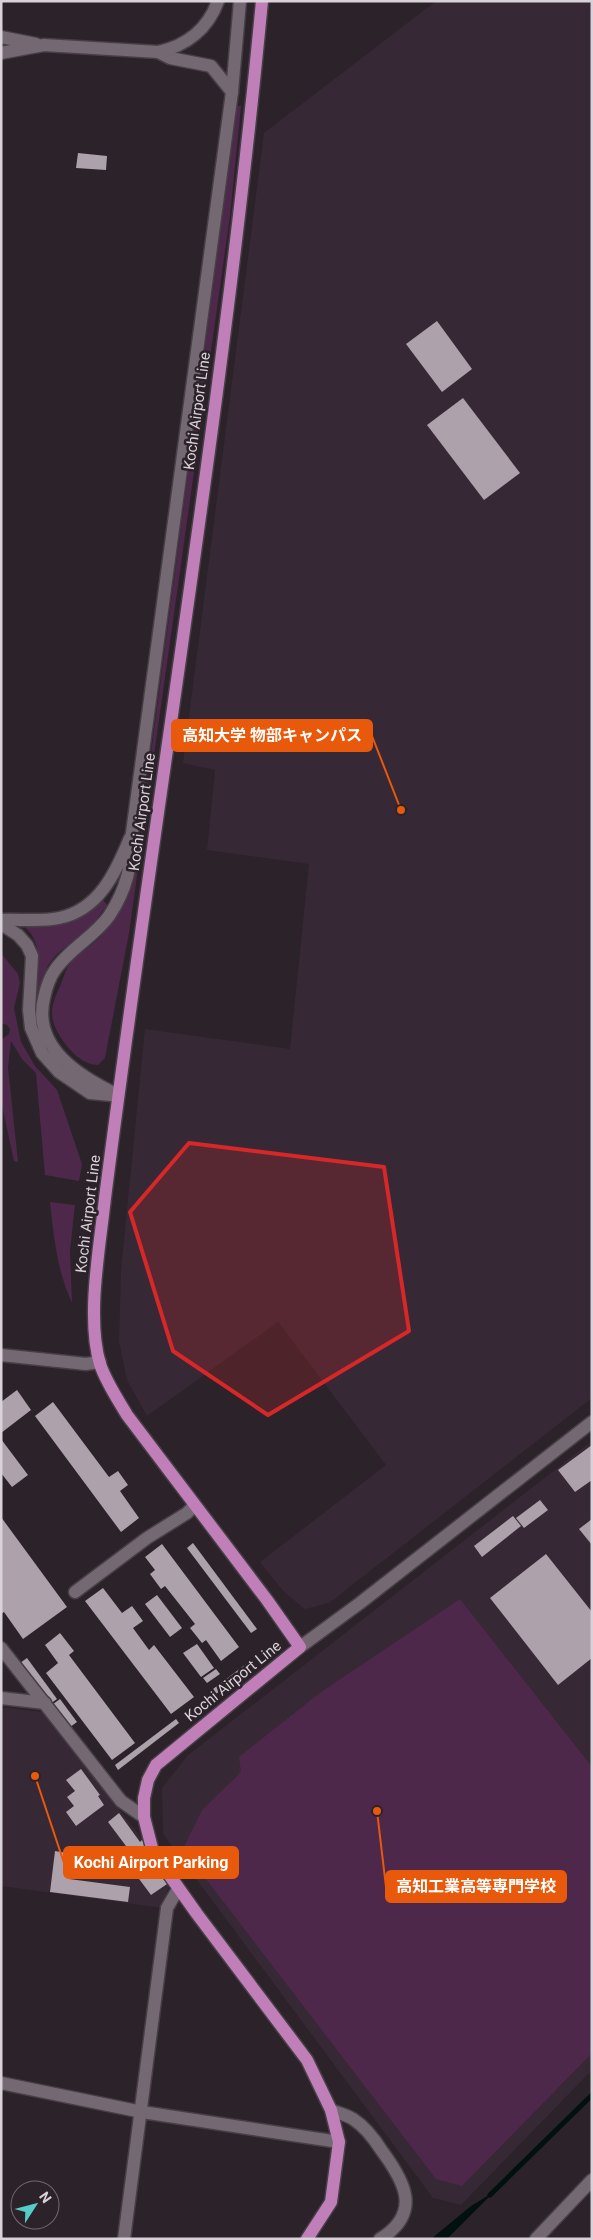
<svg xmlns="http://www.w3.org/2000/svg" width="593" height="2240" font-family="Roboto,'Noto Sans JP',sans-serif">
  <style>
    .built { fill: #372835 }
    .green { fill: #4d284a }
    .water { fill: #001110 }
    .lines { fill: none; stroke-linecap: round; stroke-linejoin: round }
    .stream { stroke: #001110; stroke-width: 5 }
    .building { fill: #ada1ab }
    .minor-casing { stroke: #473f46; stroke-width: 15 }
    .major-casing { stroke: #473f46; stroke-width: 15 }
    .minor { stroke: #746872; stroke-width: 12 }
    .major { stroke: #c17fba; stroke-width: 12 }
    .marked { fill: #d62828; fill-opacity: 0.2; stroke: #d62828; stroke-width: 4; stroke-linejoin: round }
    .labels { text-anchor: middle; stroke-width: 5; stroke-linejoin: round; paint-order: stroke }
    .street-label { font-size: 15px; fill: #d9d2d8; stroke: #2c222a }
    .leader { fill: none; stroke: #e8590c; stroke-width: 2 }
    .callout-dot { fill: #e8590c; stroke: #2c222a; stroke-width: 2 }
    .callout { fill: #e8590c; stroke: #e8590c; stroke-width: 2 }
    .callout-label { font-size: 16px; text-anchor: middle; font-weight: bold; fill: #fff }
  </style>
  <rect width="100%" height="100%" fill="#2c222a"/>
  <g class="built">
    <polygon points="436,1 592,1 592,1398 329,1603 305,1609 284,1592 260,1562 386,1465 278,1322 147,1416 127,1380 119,1342 121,1269 145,1029 290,1049 309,864 207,850 215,770 183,763 264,133"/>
    <polygon points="592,1441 592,2070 461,2205 433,2198 163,1834 162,1788 187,1756"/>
    <polygon points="1,1707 43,1712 171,1876 163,1908 1,1886"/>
  </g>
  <g class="green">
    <path d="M237,106H241L230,216L129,933L105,1058L98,1065C85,1065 74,1055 66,1045C49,1021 48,1012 60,986C63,980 65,971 69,965C79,952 95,945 105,931C120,912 129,889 136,866Z"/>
    <path d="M103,900L107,905L93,924L56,955L48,965L37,1000C35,974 46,948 26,928V925C63,925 73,922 103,900Z"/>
    <polygon points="1,953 18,974 20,983 14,1008 21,1042 35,1066 57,1090 82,1164 79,1181 45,1175 36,1073 22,1059 11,1041 8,1067 18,1162 14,1161 1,1101 1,1040 9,1034 10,1029 7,1025 1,1023"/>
    <path d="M50,1202L75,1205L70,1251L72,1303C57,1270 54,1238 50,1202Z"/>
    <polygon points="460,1599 592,1767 592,2053 462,2186 436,2179 183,1849 202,1810 241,1772 239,1757 321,1692"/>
  </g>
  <polygon class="water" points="494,2192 447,2239 431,2239 471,2206"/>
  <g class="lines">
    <polyline class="stream" points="490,2195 592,2095"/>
  </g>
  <g class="building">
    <polygon points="78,153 107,156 106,170 76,168"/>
    <polygon points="437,321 472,369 442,392 406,344"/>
    <polygon points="463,398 520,473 484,500 427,425"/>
    <polygon points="17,1390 31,1410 1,1433 1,1402"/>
    <polygon points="53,1402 109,1477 118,1471 128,1485 120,1491 139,1518 121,1532 35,1416"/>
    <polygon points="1,1439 28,1475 12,1487 1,1473"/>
    <polygon points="592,1445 592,1480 575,1492 558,1470"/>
    <polygon points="540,1500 548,1510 524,1528 516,1518"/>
    <polygon points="513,1516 521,1526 482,1557 474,1546"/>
    <polygon points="1,1517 67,1607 23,1639 4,1612 1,1614"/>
    <polygon points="592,1519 592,1545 579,1529"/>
    <polygon points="193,1543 257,1629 251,1633 187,1548"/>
    <polygon points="162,1544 239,1647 221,1661 206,1640 202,1643 190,1628 195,1624 165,1586 161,1589 150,1574 155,1570 145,1557"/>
    <polygon points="546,1554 592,1612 592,1658 558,1685 490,1598"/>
    <polygon points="103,1588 122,1613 132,1606 143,1621 133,1628 149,1650 154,1645 194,1697 171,1714 85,1601"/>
    <polygon points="157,1595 182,1628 170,1637 145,1604"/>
    <polygon points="60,1633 74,1651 69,1655 135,1743 112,1760 46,1673 58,1663 45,1645"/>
    <polygon points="197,1644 214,1668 201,1677 183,1653"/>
    <polygon points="27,1658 57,1699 50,1704 20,1663"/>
    <polygon points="246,1664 250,1668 216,1694 213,1689"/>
    <polygon points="216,1669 220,1674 207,1683 203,1678"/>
    <polygon points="60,1699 77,1722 66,1730 49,1707"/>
    <polygon points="176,1719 179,1723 118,1770 115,1765"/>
    <polygon points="81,1769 100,1795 98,1796 104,1805 76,1826 66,1812 74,1806 67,1797 75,1791 66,1780"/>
    <polygon points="119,1813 140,1842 142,1840 149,1849 170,1882 151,1895 128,1864 130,1863 124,1854 129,1850 108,1822"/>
    <polygon points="55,1851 72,1854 69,1879 130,1887 128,1902 50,1892"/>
  </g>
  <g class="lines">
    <g class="minor-casing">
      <g id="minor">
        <polyline points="1,37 36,44"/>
        <polyline points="158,52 170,58 211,66 232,92"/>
        <path d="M1,53L44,45L158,52C186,46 208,29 218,1"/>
        <path d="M1,920C20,919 41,922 59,918C99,910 116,872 130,838"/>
        <polyline points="1,924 18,935 27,945 32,956 29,1010 31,1028 42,1053 59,1072 90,1093 111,1095"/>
        <path d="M118,1095C80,1077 32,1048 44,998C46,989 49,978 55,970C69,949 94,937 109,916C127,889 132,865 132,833L232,92L240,1"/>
        <polyline points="1,1355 86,1364 100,1362"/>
        <polyline points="75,1592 147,1538 187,1513 194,1506"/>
        <polyline points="300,1647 360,1603 592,1422"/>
        <polyline points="1,1648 121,1801 144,1817"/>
        <polyline points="1,1698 45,1703"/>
        <polyline points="1,2083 142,2112 339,2142"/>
        <path d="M331,2110C338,2113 347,2115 353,2119C364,2126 375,2140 382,2151C405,2182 422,2213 380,2239"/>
        <polyline points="124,2239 167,1908 178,1889"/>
        <polyline points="536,2239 592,2180"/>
      </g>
    </g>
    <g class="major-casing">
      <path id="major" d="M262,1C224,402 156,799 105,1198C100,1246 86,1317 100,1364C106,1382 117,1398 127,1415L267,1600L300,1647L156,1765L148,1780L144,1798V1817L153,1852L197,1914L307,2060L331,2110L339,2142L331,2202L307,2239"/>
    </g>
    <use href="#minor" class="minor"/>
    <use href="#major" class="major"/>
  </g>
  <path class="marked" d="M189,1143L384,1167L409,1331L268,1415L173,1351L130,1212Z"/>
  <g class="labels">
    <g class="street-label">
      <text transform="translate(197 411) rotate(-82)" y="5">Kochi Airport Line</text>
      <text transform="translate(142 812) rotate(-82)" y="5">Kochi Airport Line</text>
      <text transform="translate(88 1214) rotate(-83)" y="5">Kochi Airport Line</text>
      <text transform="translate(233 1681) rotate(-39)" y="5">Kochi Airport Line</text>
    </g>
  </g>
  <path class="leader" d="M401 810L372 736M35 1776L64 1863M377 1811L386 1887"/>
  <g class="callout-dot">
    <circle cx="401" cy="810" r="5"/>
    <circle cx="35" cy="1776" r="5"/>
    <circle cx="377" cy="1811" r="5"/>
  </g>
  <g class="callout">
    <rect x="172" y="720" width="200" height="31" rx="5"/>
    <rect x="64" y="1847" width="174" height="31" rx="5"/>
    <rect x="386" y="1871" width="180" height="31" rx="5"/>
  </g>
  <g class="callout-label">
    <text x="272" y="741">高知大学 物部キャンパス</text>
    <text x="151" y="1868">Kochi Airport Parking</text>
    <text x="476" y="1892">高知工業高等専門学校</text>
  </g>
  <rect width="593" height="2240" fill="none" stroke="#d9d2d8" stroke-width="5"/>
  <g transform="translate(35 2205) rotate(54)"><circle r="24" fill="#2c222a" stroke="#716870"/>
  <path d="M0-4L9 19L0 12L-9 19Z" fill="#54cdc8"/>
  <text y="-8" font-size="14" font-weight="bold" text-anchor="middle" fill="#d9d2d8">N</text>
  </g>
</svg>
